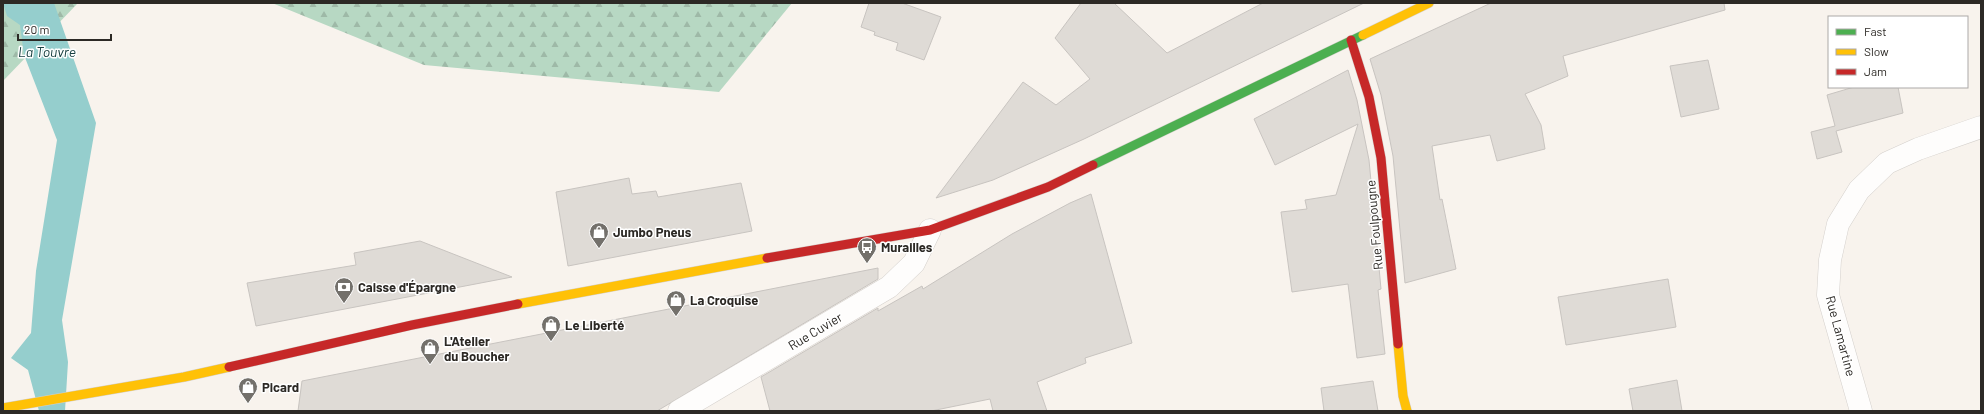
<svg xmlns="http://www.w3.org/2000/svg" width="1984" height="414" font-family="Barlow,sans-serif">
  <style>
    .forest { fill: url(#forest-firs) }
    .water { fill: #95cecd }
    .building { fill: #dfdbd6; stroke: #c8c4c0 }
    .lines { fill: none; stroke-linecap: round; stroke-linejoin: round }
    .street-casing { stroke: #d4d0cc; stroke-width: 23 }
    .fast-casing { stroke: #d4d0cc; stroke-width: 10 }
    .slow-casing { stroke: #d4d0cc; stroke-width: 10 }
    .jam-casing { stroke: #d4d0cc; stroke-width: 10 }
    .street { stroke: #fefdfc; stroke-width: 22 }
    .fast { stroke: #4caf50; stroke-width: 9 }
    .slow { stroke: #ffc107; stroke-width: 9 }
    .jam { stroke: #c62828; stroke-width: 9 }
    .labels { text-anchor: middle; stroke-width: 3; stroke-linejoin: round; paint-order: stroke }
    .street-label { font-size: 13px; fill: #2c2925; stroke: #fff }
    .poi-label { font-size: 13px; font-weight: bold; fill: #2c2925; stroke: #fff; text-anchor: start }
    .water-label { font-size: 14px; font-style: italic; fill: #184041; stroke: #fff }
  </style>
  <defs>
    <pattern id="forest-firs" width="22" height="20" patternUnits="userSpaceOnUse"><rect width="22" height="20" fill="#b7d8c3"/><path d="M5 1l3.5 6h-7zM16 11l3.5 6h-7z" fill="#9eb9a7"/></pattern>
  </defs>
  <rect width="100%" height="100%" fill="#f8f3ed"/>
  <g class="forest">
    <polygon points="3,3 78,3 3,81"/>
    <polygon points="272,3 792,3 719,92 424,65"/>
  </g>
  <polygon class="water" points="3,3 54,3 96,123 62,320 68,362 65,411 39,411 28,370 11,358 31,333 36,271 57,140 24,55 20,25 7,16"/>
  <g class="building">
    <polygon points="869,3 902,3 941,17 924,60 896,50 898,43 874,35 875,32 861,27"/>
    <polygon points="1081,3 1114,3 1167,53 1263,3 1364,3 1084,139 993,180 936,198 1023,82 1056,105 1090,79 1055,38"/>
    <polygon points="1491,3 1724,3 1725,10 1563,56 1568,76 1525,94 1541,125 1545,149 1497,161 1490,135 1432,146 1440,200 1442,199 1456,269 1405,283 1393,156 1381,95 1370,59"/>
    <polygon points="1708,60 1719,109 1681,117 1670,66"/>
    <polygon points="1348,70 1357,100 1369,160 1381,289 1378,290 1385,354 1357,358 1348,284 1292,292 1281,212 1307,209 1305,200 1336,195 1358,124 1275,165 1254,119"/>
    <polygon points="1854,87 1898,87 1903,113 1836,131 1842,152 1817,159 1811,132 1835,126 1827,95"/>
    <polygon points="629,178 632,194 656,191 658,197 741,183 752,231 568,266 556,192"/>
    <polygon points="1091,194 1132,343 1085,358 1086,363 1037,382 1047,411 993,411 990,399 931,411 770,411 761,377 878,308 878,311 922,286 923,289 1012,234 1070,203"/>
    <polygon points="420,241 512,277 256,326 247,283 356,265 354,253"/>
    <polygon points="878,268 878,279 657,411 298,411 302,381"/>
    <polygon points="1668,279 1676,327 1566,345 1558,297"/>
    <polygon points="1677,380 1682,411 1633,411 1629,389"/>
    <polygon points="1373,381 1378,411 1324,411 1321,388"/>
  </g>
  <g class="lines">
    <g class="street-casing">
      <g id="street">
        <polyline points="679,411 889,287 914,263 930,230"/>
        <polyline points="1861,411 1828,295 1830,260 1838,224 1859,190 1887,163 1918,149 1981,127"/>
      </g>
    </g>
    <g class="fast-casing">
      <polyline id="fast" points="1093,165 1363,35"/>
    </g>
    <g class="slow-casing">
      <g id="slow">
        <polyline points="1363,35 1429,3"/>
        <polyline points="518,304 767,258"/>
        <polyline points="1398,344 1403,396 1407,411"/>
        <polyline points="3,408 184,377 229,367"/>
      </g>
    </g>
    <g class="jam-casing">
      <g id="jam">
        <polyline points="1351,40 1369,97 1381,158 1398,344"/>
        <polyline points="767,258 930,230 1048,187 1093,165"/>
        <polyline points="229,367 412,325 518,304"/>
      </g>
    </g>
    <use href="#street" class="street"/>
    <use href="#fast" class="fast"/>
    <use href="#slow" class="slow"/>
    <use href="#jam" class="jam"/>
  </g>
  <defs>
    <g id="shop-pin" transform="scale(1)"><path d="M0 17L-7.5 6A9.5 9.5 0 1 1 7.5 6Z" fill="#73706b" stroke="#fff"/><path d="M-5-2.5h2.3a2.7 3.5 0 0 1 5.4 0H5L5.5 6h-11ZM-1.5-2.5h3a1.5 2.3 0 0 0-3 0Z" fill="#fff"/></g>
    <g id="bus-pin" transform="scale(1)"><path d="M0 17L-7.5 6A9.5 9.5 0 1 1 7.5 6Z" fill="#73706b" stroke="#fff"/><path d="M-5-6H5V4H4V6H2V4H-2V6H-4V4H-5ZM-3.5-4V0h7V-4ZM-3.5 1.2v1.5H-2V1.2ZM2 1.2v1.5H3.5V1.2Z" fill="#fff"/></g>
    <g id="bank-pin" transform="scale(1)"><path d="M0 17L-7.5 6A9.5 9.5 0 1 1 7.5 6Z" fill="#73706b" stroke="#fff"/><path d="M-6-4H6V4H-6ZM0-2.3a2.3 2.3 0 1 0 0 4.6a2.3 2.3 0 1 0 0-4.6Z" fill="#fff"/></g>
  </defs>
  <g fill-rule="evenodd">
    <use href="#shop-pin" x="599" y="232"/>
    <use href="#bus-pin" x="867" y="247"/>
    <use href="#bank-pin" x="344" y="287"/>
    <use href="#shop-pin" x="676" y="300"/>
    <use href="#shop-pin" x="551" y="325"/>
    <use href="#shop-pin" x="430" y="348"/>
    <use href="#shop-pin" x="248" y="387"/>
  </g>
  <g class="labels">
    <g class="street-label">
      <text transform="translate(1374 225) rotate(-95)" y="5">Rue Foulpougne</text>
      <text transform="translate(815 331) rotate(-31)" y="5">Rue Cuvier</text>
      <text transform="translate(1841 336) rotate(75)" y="5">Rue Lamartine</text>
    </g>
    <g class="poi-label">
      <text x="613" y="237">Jumbo Pneus</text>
      <text x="881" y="252">Murailles</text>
      <text x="358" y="292">Caisse d'Épargne</text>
      <text x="690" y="305">La Croquise</text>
      <text x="565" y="330">Le Liberté</text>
      <text x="444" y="346">L'Atelier<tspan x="444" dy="15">du Boucher</tspan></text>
      <text x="262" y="392">Picard</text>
    </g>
    <g class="water-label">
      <text x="47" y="57">La Touvre</text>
    </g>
  </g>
  <rect width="1984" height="414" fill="none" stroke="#2c2925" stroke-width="8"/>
  <rect x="1828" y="16" width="140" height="72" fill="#ffffff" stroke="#aba9a8"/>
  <rect x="1836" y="29" width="20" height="6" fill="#4caf50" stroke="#aba9a8"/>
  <text x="1864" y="36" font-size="12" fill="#2c2925">Fast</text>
  <rect x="1836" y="49" width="20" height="6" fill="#ffc107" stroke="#aba9a8"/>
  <text x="1864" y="56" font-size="12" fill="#2c2925">Slow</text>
  <rect x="1836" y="69" width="20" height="6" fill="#c62828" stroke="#aba9a8"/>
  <text x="1864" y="76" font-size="12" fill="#2c2925">Jam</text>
  <path d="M18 34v6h93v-6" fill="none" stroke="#2c2925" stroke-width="2"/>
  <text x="24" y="34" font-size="12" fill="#2c2925" stroke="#ffffff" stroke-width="3" paint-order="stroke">20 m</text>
</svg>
